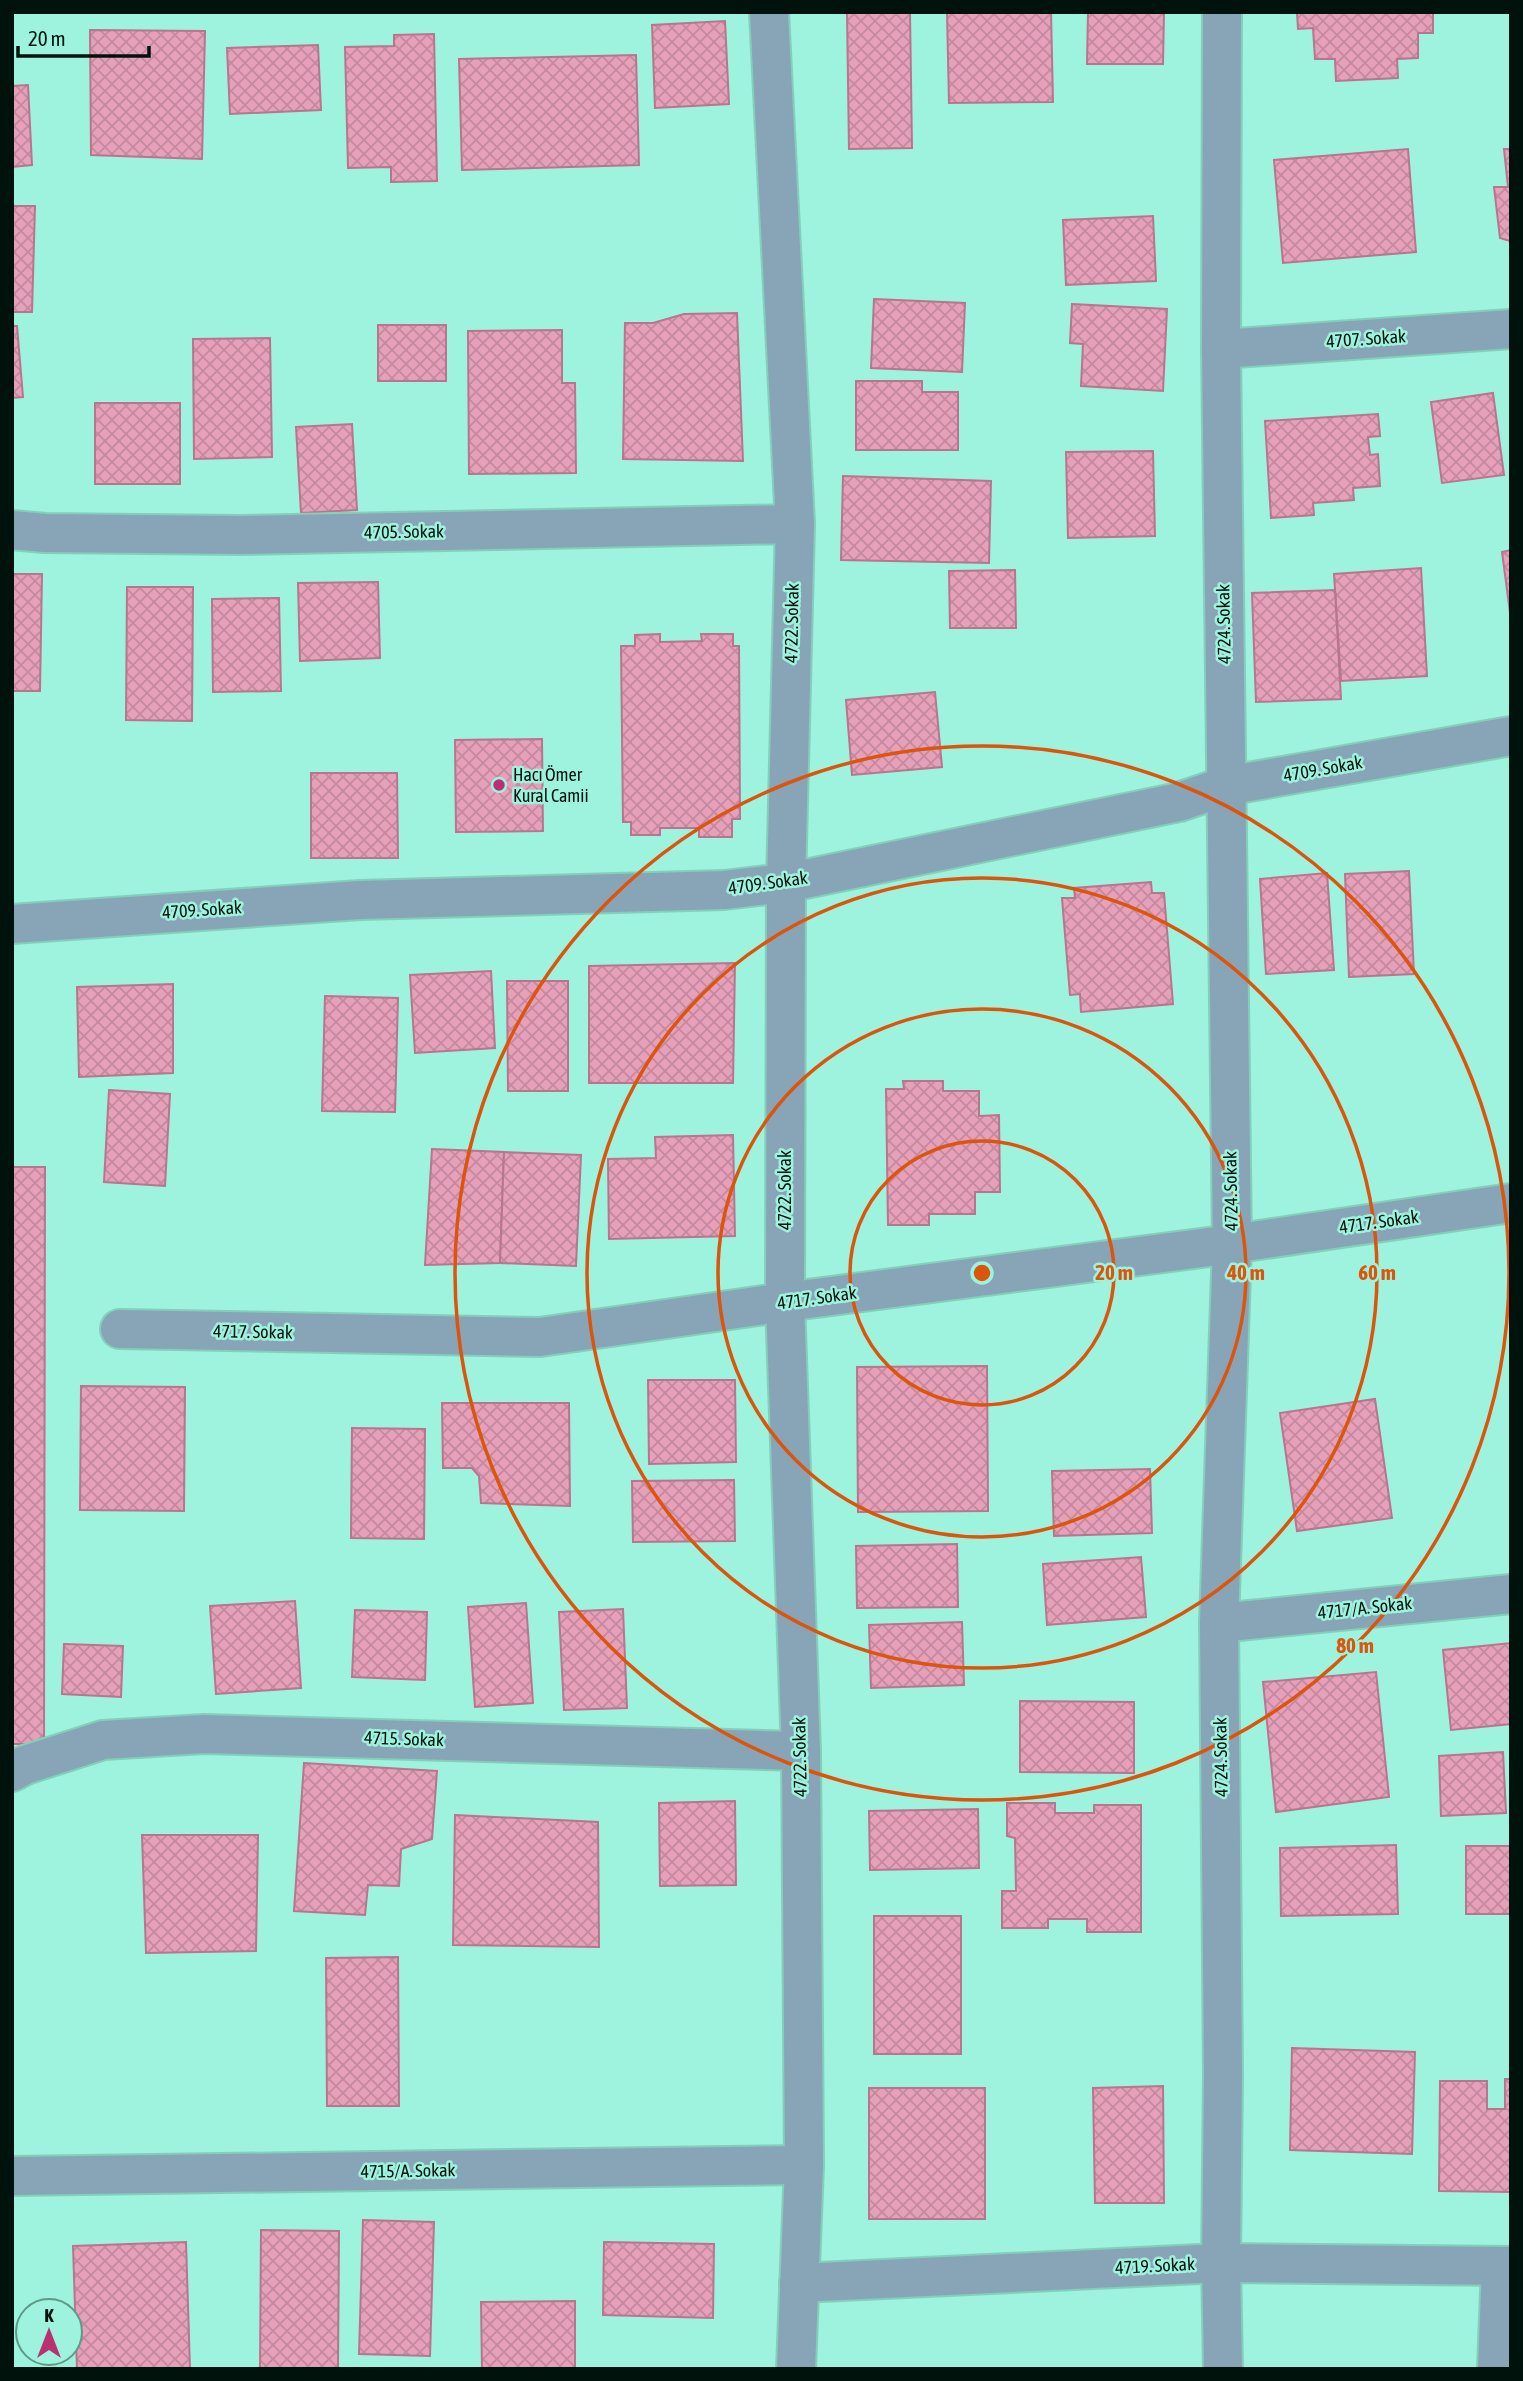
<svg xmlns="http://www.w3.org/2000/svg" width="1523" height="2381" font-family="'Asap Condensed',sans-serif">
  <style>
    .building { fill: url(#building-cross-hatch); stroke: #b8758e; stroke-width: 2 }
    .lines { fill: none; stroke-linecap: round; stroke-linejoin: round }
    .minor-casing { stroke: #84cfbc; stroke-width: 42 }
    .minor { stroke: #88a5b7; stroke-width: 38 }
    .ring { fill: none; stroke: #dc550c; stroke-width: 3.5 }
    .poi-dot { fill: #b93171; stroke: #9df3dd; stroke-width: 2.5 }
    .labels { text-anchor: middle; stroke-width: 5; stroke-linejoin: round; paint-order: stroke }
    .street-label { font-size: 18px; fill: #00120c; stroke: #9df3dd }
    .poi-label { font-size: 18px; fill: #00120c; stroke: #9df3dd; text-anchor: start }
    .centre { fill: #dc550c; stroke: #9df3dd; stroke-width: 3.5 }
    .ring-label { font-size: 21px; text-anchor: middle; font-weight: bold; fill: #dc550c; stroke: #9df3dd; stroke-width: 5; stroke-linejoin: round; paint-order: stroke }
  </style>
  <defs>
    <pattern id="building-cross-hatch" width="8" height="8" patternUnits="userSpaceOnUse" patternTransform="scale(1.75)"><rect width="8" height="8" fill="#e7a0b9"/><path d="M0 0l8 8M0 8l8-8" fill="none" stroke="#c4899e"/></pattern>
  </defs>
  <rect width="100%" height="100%" fill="#9df3dd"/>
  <g class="building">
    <polygon points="847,12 910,12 912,148 849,149"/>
    <polygon points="947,12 1051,12 1053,102 949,103"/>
    <polygon points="1088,12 1164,12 1163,64 1087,64"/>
    <polygon points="1297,12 1433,12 1433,33 1418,33 1418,58 1397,59 1398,78 1336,81 1335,59 1315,59 1313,28 1298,29"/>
    <polygon points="725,21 729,104 655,108 652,25"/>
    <polygon points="90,30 205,31 202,159 91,155"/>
    <polygon points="434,34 437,181 391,182 391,167 348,168 345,47 394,46 394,35"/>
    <polygon points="318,45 321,110 230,114 227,48"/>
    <polygon points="636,55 639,165 462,170 459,59"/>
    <polygon points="28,85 32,165 12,167 12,86"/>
    <polygon points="1408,149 1416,252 1283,263 1274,160"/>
    <polygon points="1504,149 1511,149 1511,256 1510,241 1500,238 1494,187 1508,187"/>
    <polygon points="12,206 35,206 32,312 12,312"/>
    <polygon points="1153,216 1156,281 1066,285 1063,220"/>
    <polygon points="874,299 965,303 962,372 871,368"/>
    <polygon points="1072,304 1167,309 1163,391 1081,386 1083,344 1070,343"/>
    <polygon points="737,313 743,461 623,459 625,323 653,323 684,314"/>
    <rect x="378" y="325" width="68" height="56"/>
    <polygon points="12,326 17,326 23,397 12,398"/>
    <polygon points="562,330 562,383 575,383 576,473 469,474 468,331"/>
    <polygon points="270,338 272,457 194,459 193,339"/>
    <polygon points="856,381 922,381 922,392 958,392 958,450 856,450"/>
    <polygon points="1493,393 1504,475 1442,483 1431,402"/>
    <rect x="95" y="403" width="85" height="81"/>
    <polygon points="1378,414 1380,436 1368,437 1370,455 1378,454 1380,486 1353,488 1354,500 1313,503 1314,515 1271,518 1265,421"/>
    <polygon points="352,424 357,510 301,513 296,427"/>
    <polygon points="1153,451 1155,536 1068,538 1066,452"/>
    <polygon points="843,476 991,481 989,563 841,560"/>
    <polygon points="1511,550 1511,620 1502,552"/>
    <polygon points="1421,568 1427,676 1341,681 1334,574"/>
    <polygon points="1015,570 1016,628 950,628 949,571"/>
    <polygon points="12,574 42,574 40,691 12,691"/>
    <polygon points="378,582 380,658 300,661 298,583"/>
    <polygon points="127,587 193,587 192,721 126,720"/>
    <polygon points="1335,590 1341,699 1256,702 1252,593"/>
    <polygon points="279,598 281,691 213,692 212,599"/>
    <polygon points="660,634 660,642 702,641 701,634 733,634 733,646 739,646 740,819 732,819 732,837 699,837 699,828 660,828 660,835 631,835 631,822 623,822 621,646 635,646 635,635"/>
    <polygon points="935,692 942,767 852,775 846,700"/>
    <polygon points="542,739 543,831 456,832 455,740"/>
    <polygon points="311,773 397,773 398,858 311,858"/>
    <polygon points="1409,871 1414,974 1349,977 1345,874"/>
    <polygon points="1327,873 1334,970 1266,974 1260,879"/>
    <polygon points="1151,882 1152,893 1164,893 1173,1004 1081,1012 1080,994 1070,995 1062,898 1075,898 1074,888"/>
    <polygon points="735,963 733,1083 589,1083 589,966"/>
    <polygon points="491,971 495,1048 415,1053 410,975"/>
    <polygon points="507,981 568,981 568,1091 508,1091"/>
    <polygon points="173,984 173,1073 79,1077 77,987"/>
    <polygon points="325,996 398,998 395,1112 322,1111"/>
    <polygon points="903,1081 943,1081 943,1091 979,1091 979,1116 999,1115 1000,1192 975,1192 975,1214 929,1214 929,1225 888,1225 886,1089 904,1089"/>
    <polygon points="109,1090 170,1094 165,1186 104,1182"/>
    <polygon points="733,1135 735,1236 609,1239 608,1159 656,1158 655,1137"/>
    <polygon points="432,1149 504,1152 500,1263 425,1265"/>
    <polygon points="504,1152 581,1155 576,1266 500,1263"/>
    <polygon points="12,1167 45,1167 44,1744 12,1744"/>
    <polygon points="987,1366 988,1511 858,1512 857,1367"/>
    <polygon points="648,1380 735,1380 736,1462 649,1464"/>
    <polygon points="81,1386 185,1387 184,1511 80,1510"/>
    <polygon points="1375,1399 1392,1518 1297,1531 1280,1413"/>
    <polygon points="442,1403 569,1403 570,1506 481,1503 479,1476 472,1468 443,1468"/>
    <polygon points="352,1428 425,1429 424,1539 351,1538"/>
    <polygon points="1150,1469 1152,1533 1054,1536 1052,1471"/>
    <polygon points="734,1480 735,1541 633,1542 632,1481"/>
    <polygon points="957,1544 958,1607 857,1608 856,1546"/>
    <polygon points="1141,1557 1146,1617 1047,1625 1043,1564"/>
    <polygon points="295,1601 301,1688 216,1694 210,1606"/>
    <polygon points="526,1603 533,1703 475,1707 468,1607"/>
    <polygon points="623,1609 627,1708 564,1710 559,1612"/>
    <polygon points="355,1610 427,1612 425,1680 352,1677"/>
    <polygon points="962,1622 964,1685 871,1688 869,1625"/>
    <polygon points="1511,1643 1511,1724 1451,1730 1443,1650"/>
    <polygon points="64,1644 123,1646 121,1697 62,1694"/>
    <polygon points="1376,1672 1389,1797 1276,1812 1263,1682"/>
    <polygon points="1020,1701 1134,1702 1134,1773 1020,1772"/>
    <polygon points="1503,1752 1506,1813 1441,1816 1439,1756"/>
    <polygon points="304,1763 437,1771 432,1839 401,1849 399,1886 368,1885 365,1915 294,1911"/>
    <polygon points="735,1801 736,1885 660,1886 659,1803"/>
    <polygon points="1007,1803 1055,1803 1055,1813 1094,1813 1094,1805 1141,1805 1141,1932 1087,1932 1087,1919 1048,1919 1048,1928 1002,1928 1002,1891 1016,1891 1015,1838 1007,1836"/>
    <polygon points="978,1809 979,1868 870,1870 869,1811"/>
    <polygon points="455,1815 598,1822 599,1947 453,1945"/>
    <polygon points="142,1835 258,1835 256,1951 146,1953"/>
    <polygon points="1396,1845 1398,1914 1281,1916 1280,1848"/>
    <rect x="1466" y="1846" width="45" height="68"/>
    <rect x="874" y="1916" width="87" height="138"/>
    <polygon points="398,1957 399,2106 327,2106 326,1958"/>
    <polygon points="1292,2048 1415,2052 1412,2154 1290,2150"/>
    <polygon points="1505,2079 1511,2079 1511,2192 1439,2191 1440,2081 1487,2081 1487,2109 1505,2109"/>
    <polygon points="1163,2086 1164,2203 1095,2203 1093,2088"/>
    <rect x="869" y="2088" width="116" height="131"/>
    <polygon points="363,2220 434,2222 430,2356 359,2354"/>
    <polygon points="261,2230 339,2231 338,2369 260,2369"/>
    <polygon points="186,2242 190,2369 77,2369 73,2246"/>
    <polygon points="604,2242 714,2244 713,2318 603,2315"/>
    <polygon points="575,2301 575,2369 482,2369 481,2302"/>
  </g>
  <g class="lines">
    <g class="minor-casing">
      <g id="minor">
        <polyline points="769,12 795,524 786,883 785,1302 801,1751 804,2165 796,2369"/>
        <polyline points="1222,12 1221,349 1232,1244 1219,1623 1223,2075 1221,2263 1223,2369"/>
        <polyline points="1221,349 1511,329"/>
        <polyline points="12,530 45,533 240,535 795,524"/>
        <polyline points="12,924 360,900 724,890 786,883 1179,802 1226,786 1511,736"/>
        <polyline points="120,1329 540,1337 785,1302 1232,1244 1511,1203"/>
        <polyline points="1219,1623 1511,1594"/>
        <polyline points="12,1772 25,1765 103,1740 204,1734 801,1751"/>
        <polyline points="12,2176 804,2165"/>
        <polyline points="799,2283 1221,2263 1511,2266"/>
        <polyline points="1497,2369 1501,2266"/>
      </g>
    </g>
    <use href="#minor" class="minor"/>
  </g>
  <g class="ring">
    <circle cx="982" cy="1273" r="132"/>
    <circle cx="982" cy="1273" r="264"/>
    <circle cx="982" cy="1273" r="395"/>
    <circle cx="982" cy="1273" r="527"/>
  </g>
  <circle class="poi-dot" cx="499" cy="785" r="7"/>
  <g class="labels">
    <g class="street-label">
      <text transform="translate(1366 339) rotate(-4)" y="6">4707. Sokak</text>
      <text transform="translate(404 532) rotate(-1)" y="6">4705. Sokak</text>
      <text transform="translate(792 623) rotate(-89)" y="6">4722. Sokak</text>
      <text transform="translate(1224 624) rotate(-91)" y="6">4724. Sokak</text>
      <text transform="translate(1323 769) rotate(-10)" y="6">4709. Sokak</text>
      <text transform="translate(768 883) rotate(-8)" y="6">4709. Sokak</text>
      <text transform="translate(202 910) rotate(-4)" y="6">4709. Sokak</text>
      <text transform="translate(785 1190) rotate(-90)" y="6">4722. Sokak</text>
      <text transform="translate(1231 1191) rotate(-91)" y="6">4724. Sokak</text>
      <text transform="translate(1379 1222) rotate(-8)" y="6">4717. Sokak</text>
      <text transform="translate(817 1298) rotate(-8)" y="6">4717. Sokak</text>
      <text transform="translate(253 1332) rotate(1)" y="6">4717. Sokak</text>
      <text transform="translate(1365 1608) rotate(-6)" y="6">4717/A. Sokak</text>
      <text transform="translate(404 1739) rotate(2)" y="6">4715. Sokak</text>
      <text transform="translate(800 1757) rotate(-91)" y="6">4722. Sokak</text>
      <text transform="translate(1221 1757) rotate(-91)" y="6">4724. Sokak</text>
      <text transform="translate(408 2171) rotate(-1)" y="6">4715/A. Sokak</text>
      <text transform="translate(1155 2266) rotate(-3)" y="6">4719. Sokak</text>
    </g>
    <g class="poi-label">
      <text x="513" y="781">Hacı Ömer<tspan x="513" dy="21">Kural Camii</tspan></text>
    </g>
  </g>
  <circle cx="982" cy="1273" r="10" class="centre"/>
  <g class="ring-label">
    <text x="1114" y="1280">20 m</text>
    <text x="1246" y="1280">40 m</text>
    <text x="1377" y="1280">60 m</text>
    <text x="1355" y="1653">80 m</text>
  </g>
  <rect width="1523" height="2381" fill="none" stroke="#00120c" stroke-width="28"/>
  <g transform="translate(49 2332)"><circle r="33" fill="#9df3dd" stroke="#5e9989" stroke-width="2"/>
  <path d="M0-5L12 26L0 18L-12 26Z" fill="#b93171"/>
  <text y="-10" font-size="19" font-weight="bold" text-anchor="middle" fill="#00120c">K</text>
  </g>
  <path d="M18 46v10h131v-10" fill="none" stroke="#00120c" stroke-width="3.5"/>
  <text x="28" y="46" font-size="21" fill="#00120c" stroke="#9df3dd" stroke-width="5" paint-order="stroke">20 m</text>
</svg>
